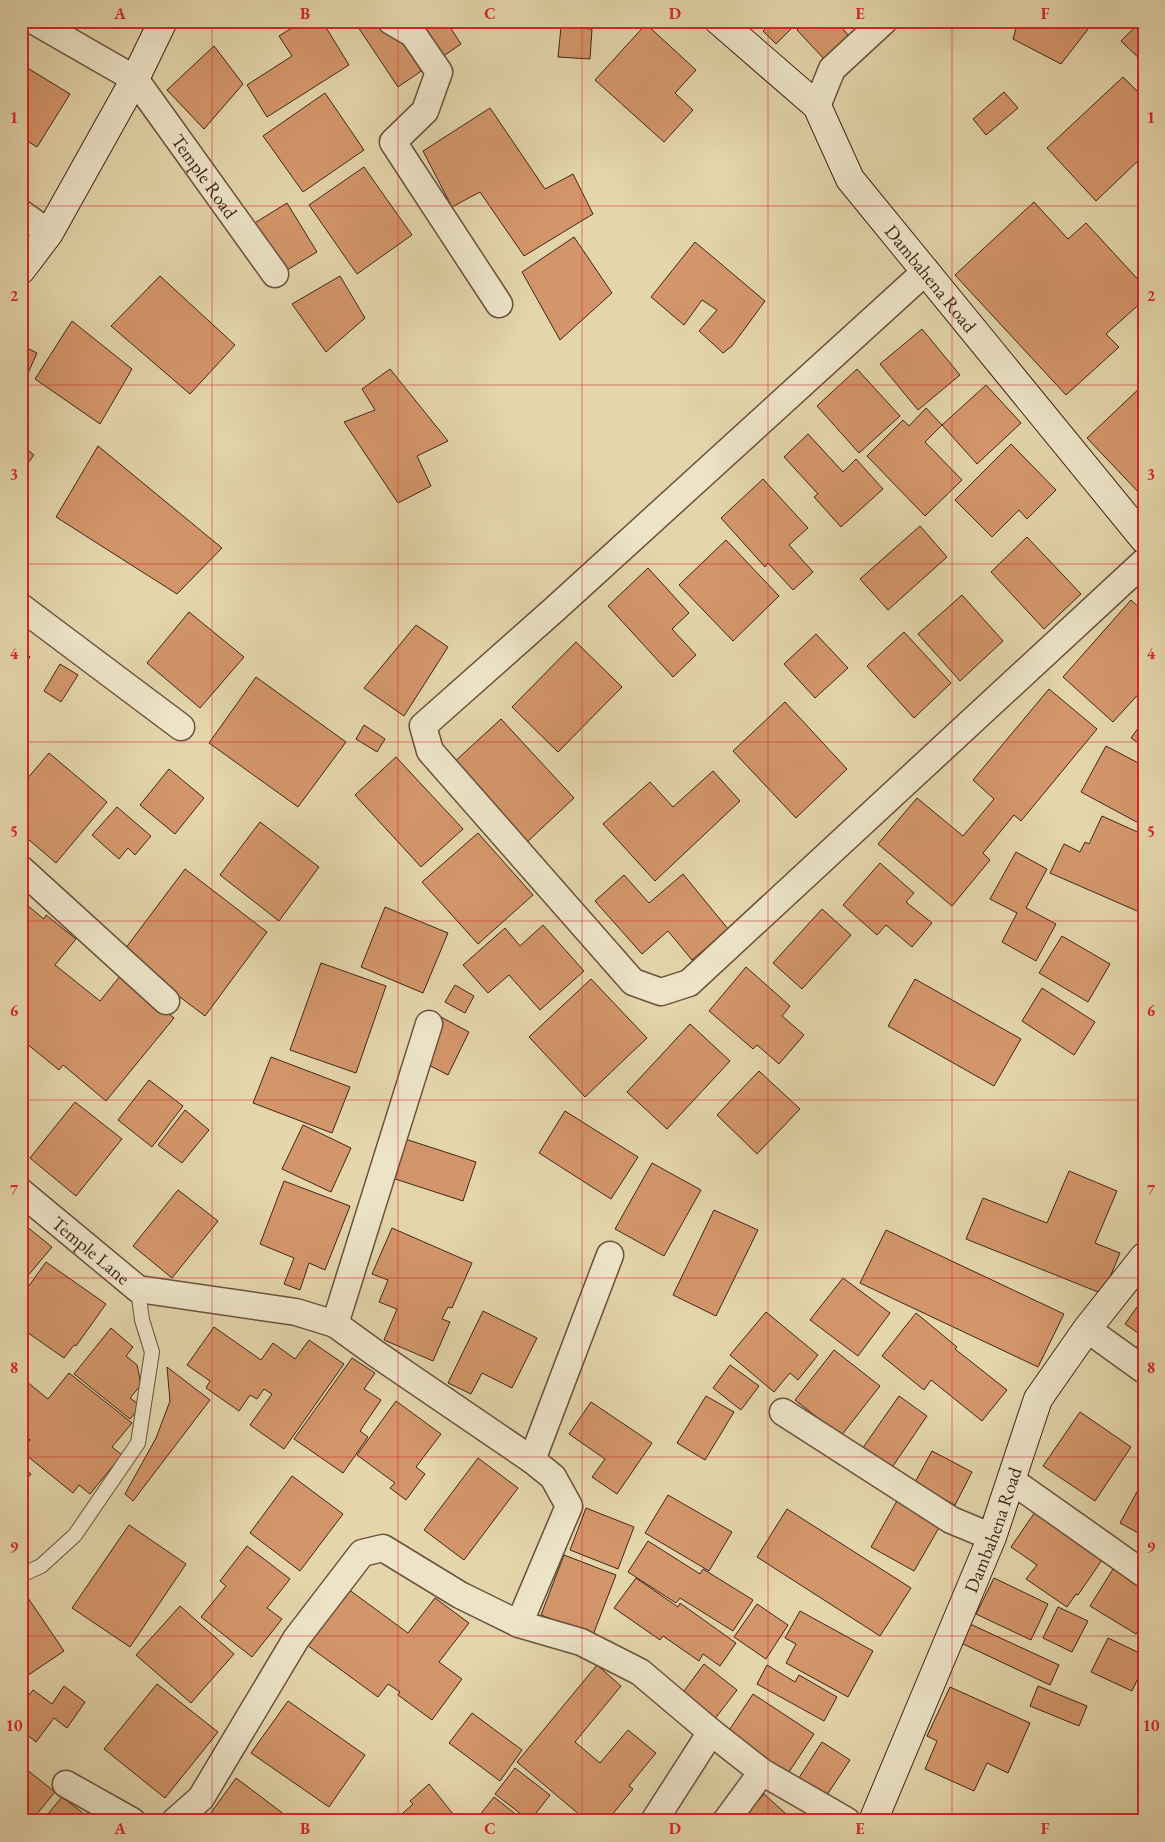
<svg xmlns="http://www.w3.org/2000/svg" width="1165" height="1842" font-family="'EB Garamond',serif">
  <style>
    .building { fill: #d3966a; stroke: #412518 }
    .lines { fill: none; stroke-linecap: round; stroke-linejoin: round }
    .lane-casing { stroke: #6a513d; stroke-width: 16 }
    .street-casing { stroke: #6a513d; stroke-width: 29 }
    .secondary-casing { stroke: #412518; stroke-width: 30 }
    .lane { stroke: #ede4c8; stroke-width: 14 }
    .street { stroke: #ede4c8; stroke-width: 26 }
    .secondary { stroke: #ede4c8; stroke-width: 28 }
    .grid { fill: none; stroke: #d62828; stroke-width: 1; stroke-opacity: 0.55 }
    .labels { text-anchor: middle; stroke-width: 4; stroke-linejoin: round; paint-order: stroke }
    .street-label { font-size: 19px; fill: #412518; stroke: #ede4c8 }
    .neatline { fill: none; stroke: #d62828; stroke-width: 2 }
    .grid-label { font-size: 16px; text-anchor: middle; font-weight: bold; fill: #d62828 }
  </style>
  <rect width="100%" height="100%" fill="#e4d5ab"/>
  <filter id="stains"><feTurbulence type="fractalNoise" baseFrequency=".004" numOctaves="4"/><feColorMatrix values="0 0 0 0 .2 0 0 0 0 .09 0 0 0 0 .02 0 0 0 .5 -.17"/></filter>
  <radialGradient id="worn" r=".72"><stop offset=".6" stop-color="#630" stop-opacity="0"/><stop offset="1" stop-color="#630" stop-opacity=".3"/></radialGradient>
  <g class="building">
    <polygon points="303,21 322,21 349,65 267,117 247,85 292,56 279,36"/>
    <polygon points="354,21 446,21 461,44 398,87"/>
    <polygon points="773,21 799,21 776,44 763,31"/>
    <polygon points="807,21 836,21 849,36 824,59 797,30"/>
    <polygon points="1018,21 1090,21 1092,24 1061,64 1013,39"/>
    <polygon points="1141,21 1144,21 1144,63 1121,41"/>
    <polygon points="646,24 696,70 675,93 693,110 664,142 595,80"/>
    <polygon points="561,27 592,29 590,59 558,57"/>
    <polygon points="214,46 243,84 204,129 167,90"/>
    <polygon points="21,64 70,94 37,147 21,137"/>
    <polygon points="1123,77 1144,98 1144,155 1096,201 1047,148"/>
    <polygon points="1004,92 1018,108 986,135 973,119"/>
    <polygon points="325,93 364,150 303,192 263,136"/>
    <polygon points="490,108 545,189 573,174 593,214 524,256 480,192 452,207 423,151"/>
    <polygon points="364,167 412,235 357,274 309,205"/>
    <polygon points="1034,202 1068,239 1086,223 1144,286 1144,300 1106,334 1119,347 1066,395 955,275"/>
    <polygon points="287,203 317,252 282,273 253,224"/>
    <polygon points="574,237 612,293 560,340 522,272"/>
    <polygon points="695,242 765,301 732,346 723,353 699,331 717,310 702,300 684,325 651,297"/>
    <polygon points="160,276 235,345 190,394 111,326"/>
    <polygon points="340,276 365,318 326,352 292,304"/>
    <polygon points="72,321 132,369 100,424 35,379"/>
    <polygon points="922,329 960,375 918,410 880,364"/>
    <polygon points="21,345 37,353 25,380 21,379"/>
    <polygon points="390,369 448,441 417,456 431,486 398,503 344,422 375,410 362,389"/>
    <polygon points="857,369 900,416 859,453 817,406"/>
    <polygon points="1144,384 1144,498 1087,438"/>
    <polygon points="986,385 1021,423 977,464 942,425"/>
    <polygon points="926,408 942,425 925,442 962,480 925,516 867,456 903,420 909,426"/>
    <polygon points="808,434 843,472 856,459 883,489 841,527 814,497 818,494 784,457"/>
    <polygon points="1011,444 1056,490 1027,519 1019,510 992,537 955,500"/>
    <polygon points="21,445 34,455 22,471 21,471"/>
    <polygon points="98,446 222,548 177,594 56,517"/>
    <polygon points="763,479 808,528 789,545 813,572 793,590 768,563 765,567 721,518"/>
    <polygon points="920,526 947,557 888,610 860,579"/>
    <polygon points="1027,537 1081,594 1044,629 991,572"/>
    <polygon points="726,540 779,596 733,641 679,585"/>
    <polygon points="648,568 689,613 672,629 696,655 673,677 608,606"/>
    <polygon points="962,595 1003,641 960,681 918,634"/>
    <polygon points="1131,600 1144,612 1144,688 1113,722 1063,677"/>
    <polygon points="189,612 244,657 200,708 147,663"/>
    <polygon points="416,625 448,647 404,716 364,688"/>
    <polygon points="904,632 951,683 914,718 867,666"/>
    <polygon points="816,634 848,668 815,698 784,664"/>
    <polygon points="576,642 622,687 558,752 512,707"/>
    <polygon points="21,649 30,657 21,667"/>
    <polygon points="60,664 78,675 61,702 44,691"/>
    <polygon points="256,677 346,742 298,807 209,743"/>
    <polygon points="1049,689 1097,729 1021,821 1014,815 983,853 990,860 952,906 878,844 917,798 963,836 994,799 973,780"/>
    <polygon points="785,702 847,769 796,818 733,751"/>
    <polygon points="501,719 574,798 526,843 452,764"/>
    <polygon points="1144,720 1144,747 1131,738"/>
    <polygon points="364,725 385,739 377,752 356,739"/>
    <polygon points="1106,746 1144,766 1144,826 1081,792"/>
    <polygon points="49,753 107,802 56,863 21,833 21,786"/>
    <polygon points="396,757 463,829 421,867 355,795"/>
    <polygon points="169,769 204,798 175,834 140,805"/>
    <polygon points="713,771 740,801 655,881 603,824 650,782 673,807"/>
    <polygon points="117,807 151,836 135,855 128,848 119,859 92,835"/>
    <polygon points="1102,816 1144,835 1144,914 1050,873 1064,844 1080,852 1085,842 1089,844"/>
    <polygon points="260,822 319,867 279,921 220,875"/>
    <polygon points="478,833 533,895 478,944 422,882"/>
    <polygon points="1016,852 1047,869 1026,908 1056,924 1036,961 1002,942 1017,913 990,899"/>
    <polygon points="880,863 914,893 906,902 932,923 912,947 886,925 877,935 843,905"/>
    <polygon points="185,869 267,932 205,1016 122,953"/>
    <polygon points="683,874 728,929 692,960 668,931 642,954 595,901 624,875 649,903"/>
    <polygon points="27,905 44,919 46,915 76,939 55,965 100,1001 121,975 174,1018 106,1101 63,1065 59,1070 21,1039 21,1000 26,995 21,992 21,912"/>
    <polygon points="385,907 448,933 423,993 361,967"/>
    <polygon points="822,909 851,935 802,989 773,963"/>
    <polygon points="543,925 584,971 540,1010 509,975 488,993 463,965 505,928 520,946"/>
    <polygon points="1062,936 1110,964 1088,1002 1039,973"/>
    <polygon points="321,963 386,986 356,1073 290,1050"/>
    <polygon points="746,967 790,1006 782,1016 804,1035 779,1064 757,1045 753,1049 709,1011"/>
    <polygon points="591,979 647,1038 585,1097 529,1037"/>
    <polygon points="915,979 1021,1039 994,1086 888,1026"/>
    <polygon points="455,985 474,996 465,1013 445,1002"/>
    <polygon points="1042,988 1095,1022 1074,1055 1022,1021"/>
    <polygon points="441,1017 469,1032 448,1075 419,1060"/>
    <polygon points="690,1024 730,1061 667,1129 627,1092"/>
    <polygon points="271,1057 350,1087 332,1133 253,1103"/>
    <polygon points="759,1071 800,1109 757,1154 717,1115"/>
    <polygon points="149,1080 183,1106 152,1147 118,1120"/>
    <polygon points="75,1102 122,1139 76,1196 30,1158"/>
    <polygon points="185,1110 209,1130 182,1163 158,1145"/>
    <polygon points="565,1111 638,1157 611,1199 539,1153"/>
    <polygon points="303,1125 351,1148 331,1192 282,1169"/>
    <polygon points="402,1138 476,1162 463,1201 389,1177"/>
    <polygon points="652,1163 701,1190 664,1256 615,1229"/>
    <polygon points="1069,1171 1117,1191 1095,1243 1120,1253 1103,1294 966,1239 983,1198 1047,1223"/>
    <polygon points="284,1181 350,1206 325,1270 309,1263 300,1290 284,1284 294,1258 260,1244"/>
    <polygon points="178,1190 218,1221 172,1278 133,1246"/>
    <polygon points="714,1210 758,1230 716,1316 673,1295"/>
    <polygon points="21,1222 52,1247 21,1284"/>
    <polygon points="392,1228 472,1263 452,1308 448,1307 442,1319 450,1322 433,1361 384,1340 397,1309 379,1302 388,1280 372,1274"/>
    <polygon points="886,1230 1064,1314 1038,1367 860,1283"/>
    <polygon points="46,1262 106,1304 76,1346 74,1345 64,1358 21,1328 21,1297"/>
    <polygon points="843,1278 890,1313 858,1356 810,1320"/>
    <polygon points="1144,1297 1144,1355 1135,1349 1144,1337 1125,1324"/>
    <polygon points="483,1311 537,1338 512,1388 482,1373 471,1394 448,1383"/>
    <polygon points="766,1312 818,1355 798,1380 790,1373 774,1392 730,1355"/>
    <polygon points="916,1313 957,1347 955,1349 1007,1390 982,1421 931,1380 924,1390 882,1356"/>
    <polygon points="214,1327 261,1360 273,1343 295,1359 309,1340 344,1364 284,1449 250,1425 272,1394 264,1389 257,1399 250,1395 239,1411 206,1388 210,1381 187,1365"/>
    <polygon points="111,1328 133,1347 126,1356 137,1365 140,1379 140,1386 130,1398 141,1406 130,1419 74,1374"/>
    <polygon points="834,1350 880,1386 841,1436 795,1400"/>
    <polygon points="352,1358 375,1373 364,1389 381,1400 360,1431 368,1437 343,1473 294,1439"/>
    <polygon points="730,1365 759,1386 741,1410 713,1388"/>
    <polygon points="167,1367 210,1400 133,1501 125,1494 156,1438 170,1401"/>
    <polygon points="69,1373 132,1423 112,1447 122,1455 90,1494 79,1485 73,1493 21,1451 30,1440 26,1436 21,1441 21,1377 48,1399"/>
    <polygon points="706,1396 734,1412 705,1460 677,1443"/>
    <polygon points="899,1396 927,1416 891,1469 862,1449"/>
    <polygon points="396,1401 441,1434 416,1467 425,1474 406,1500 390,1488 395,1483 357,1455"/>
    <polygon points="591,1402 652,1443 617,1494 592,1477 605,1459 569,1434"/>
    <polygon points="1080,1412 1131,1447 1095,1501 1043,1466"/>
    <polygon points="932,1451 972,1472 955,1505 914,1484"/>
    <polygon points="478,1458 518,1488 464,1560 424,1530"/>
    <polygon points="21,1466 31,1474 21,1486"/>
    <polygon points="292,1476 343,1514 300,1571 250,1533"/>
    <polygon points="1144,1479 1144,1536 1120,1523"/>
    <polygon points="668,1495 732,1532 709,1571 645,1533"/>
    <polygon points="897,1501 940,1526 914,1571 871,1547"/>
    <polygon points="586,1508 634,1527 618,1569 570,1550"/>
    <polygon points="787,1509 911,1588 880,1636 757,1557"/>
    <polygon points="1035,1512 1102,1560 1078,1595 1076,1594 1067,1607 1026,1579 1037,1565 1011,1547"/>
    <polygon points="129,1525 186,1564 130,1647 72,1608"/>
    <polygon points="648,1541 700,1574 703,1569 753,1600 733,1631 680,1598 676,1603 628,1572"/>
    <polygon points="247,1546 290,1579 267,1608 282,1619 252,1657 201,1617 226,1586 220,1581"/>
    <polygon points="564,1555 616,1575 593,1635 541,1615"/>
    <polygon points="1113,1569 1144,1588 1144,1621 1136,1634 1090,1606"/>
    <polygon points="636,1578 678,1607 680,1603 736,1643 720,1666 703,1654 699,1661 663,1636 660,1640 614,1608"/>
    <polygon points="994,1578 1048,1604 1031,1640 976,1614"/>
    <polygon points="348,1589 408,1633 435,1598 469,1623 439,1662 462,1679 432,1720 398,1695 400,1692 388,1684 378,1697 307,1645"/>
    <polygon points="28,1598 64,1651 21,1680 21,1603"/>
    <polygon points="757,1604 788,1625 766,1659 734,1637"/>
    <polygon points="180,1606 234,1654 191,1703 136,1655"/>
    <polygon points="1058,1607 1088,1621 1072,1652 1043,1638"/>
    <polygon points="800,1611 873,1651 848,1697 786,1663 796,1644 785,1638"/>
    <polygon points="970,1624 1059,1665 1050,1685 961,1643"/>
    <polygon points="1108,1638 1144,1655 1144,1665 1132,1691 1091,1672"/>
    <polygon points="704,1664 737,1690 711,1724 678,1699"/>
    <polygon points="597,1665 621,1686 575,1742 600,1763 628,1730 656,1753 629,1786 633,1789 607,1821 587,1821 517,1762"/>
    <polygon points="767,1665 795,1682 799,1675 837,1697 824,1721 757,1684"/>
    <polygon points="157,1684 218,1732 165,1798 104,1749"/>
    <polygon points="64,1686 85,1702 67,1728 54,1718 36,1742 21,1730 21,1705 33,1690 52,1704"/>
    <polygon points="1038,1686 1087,1706 1079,1726 1030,1706"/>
    <polygon points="950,1687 1030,1723 1008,1773 987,1763 974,1791 925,1769 937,1741 927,1736"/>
    <polygon points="753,1694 814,1734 787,1775 726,1735"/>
    <polygon points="288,1701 365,1755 329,1807 251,1753"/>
    <polygon points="472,1713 522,1750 500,1781 449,1743"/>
    <polygon points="822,1742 850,1760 825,1798 797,1781"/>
    <polygon points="21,1765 55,1792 31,1821 21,1821"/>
    <polygon points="515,1768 550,1795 530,1821 495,1794"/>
    <polygon points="236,1778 293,1821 205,1821"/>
    <polygon points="429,1784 457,1819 455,1821 394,1821 413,1804 410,1801"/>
    <polygon points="764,1794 785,1813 778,1821 740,1821"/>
    <polygon points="62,1797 92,1820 42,1821"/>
    <polygon points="494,1797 524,1821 475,1821"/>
  </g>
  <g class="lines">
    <g class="lane-casing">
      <polyline id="lane" points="21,1575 41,1566 75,1535 138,1443 152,1352 142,1320 138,1289"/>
    </g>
    <g class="street-casing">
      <g id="street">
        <path id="s1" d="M34,21L135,79L275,274"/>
        <polyline points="391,21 413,34 439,72 425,111 393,142 499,304"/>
        <polyline points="817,106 832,69 884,21"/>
        <polyline points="21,213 49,233"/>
        <polyline points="926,271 556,608 423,726 430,751 633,982 661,992 689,983 1144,562"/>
        <polyline points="21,607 181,727"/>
        <polyline points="21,869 166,1001"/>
        <path id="s2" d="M21,1192L138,1289L296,1312L335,1324L375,1353L532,1460L553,1477L569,1506L519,1624"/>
        <polyline points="335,1324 429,1024"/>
        <polyline points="1087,1329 1144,1370"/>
        <polyline points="783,1412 951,1520 992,1537"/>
        <polyline points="532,1460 610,1255"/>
        <polyline points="1011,1480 1144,1574"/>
        <polyline points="66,1784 132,1821"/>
        <polyline points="175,1821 201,1798 296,1639 362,1553 383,1548 460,1595 519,1624 581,1642 640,1672 711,1732 762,1772 847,1821"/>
        <polyline points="654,1821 711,1732"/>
        <polyline points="726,1821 762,1772"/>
      </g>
    </g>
    <g class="secondary-casing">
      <g id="secondary">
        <path id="s3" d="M719,21L817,106L850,179L1144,539"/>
        <polyline points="21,270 49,233 135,79 163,21"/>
        <path id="s4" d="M873,1821L992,1537L1038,1399L1087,1329L1144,1257"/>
      </g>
    </g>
    <use href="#lane" class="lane"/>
    <use href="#street" class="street"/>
    <use href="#secondary" class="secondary"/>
  </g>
  <path class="grid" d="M212,21V1821M398,21V1821M582,21V1821M768,21V1821M952,21V1821M21,206H1144M21,385H1144M21,564H1144M21,742H1144M21,921H1144M21,1100H1144M21,1278H1144M21,1457H1144M21,1636H1144"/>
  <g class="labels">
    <g class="street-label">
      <text dy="7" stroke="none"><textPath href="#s1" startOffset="236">Temple Road</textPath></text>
      <text dy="7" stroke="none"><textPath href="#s3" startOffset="338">Dambahena Road</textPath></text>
      <text dy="7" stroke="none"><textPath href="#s2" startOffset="91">Temple Lane</textPath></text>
      <text dy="7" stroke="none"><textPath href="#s4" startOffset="315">Dambahena Road</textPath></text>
    </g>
  </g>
  <rect width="1165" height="1842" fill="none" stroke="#e4d5ab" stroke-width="55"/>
  <rect x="28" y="28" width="1110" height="1786" class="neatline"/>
  <g class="grid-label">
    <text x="120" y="19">A</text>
    <text x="305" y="19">B</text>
    <text x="490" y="19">C</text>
    <text x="675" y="19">D</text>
    <text x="860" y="19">E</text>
    <text x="1045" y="19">F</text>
    <text x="14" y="123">1</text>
    <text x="1151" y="123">1</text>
    <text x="14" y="301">2</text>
    <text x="1151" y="301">2</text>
    <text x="14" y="480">3</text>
    <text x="1151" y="480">3</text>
    <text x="14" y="659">4</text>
    <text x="1151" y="659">4</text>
    <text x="14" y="837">5</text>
    <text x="1151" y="837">5</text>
    <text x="14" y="1016">6</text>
    <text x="1151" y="1016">6</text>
    <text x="14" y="1195">7</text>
    <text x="1151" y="1195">7</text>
    <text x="14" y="1373">8</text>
    <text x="1151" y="1373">8</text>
    <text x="14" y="1552">9</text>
    <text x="1151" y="1552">9</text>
    <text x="14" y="1731">10</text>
    <text x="1151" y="1731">10</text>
    <text x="120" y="1834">A</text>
    <text x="305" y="1834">B</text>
    <text x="490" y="1834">C</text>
    <text x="675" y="1834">D</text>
    <text x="860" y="1834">E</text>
    <text x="1045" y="1834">F</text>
  </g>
  <rect width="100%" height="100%" filter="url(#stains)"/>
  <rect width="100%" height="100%" fill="url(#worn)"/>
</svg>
